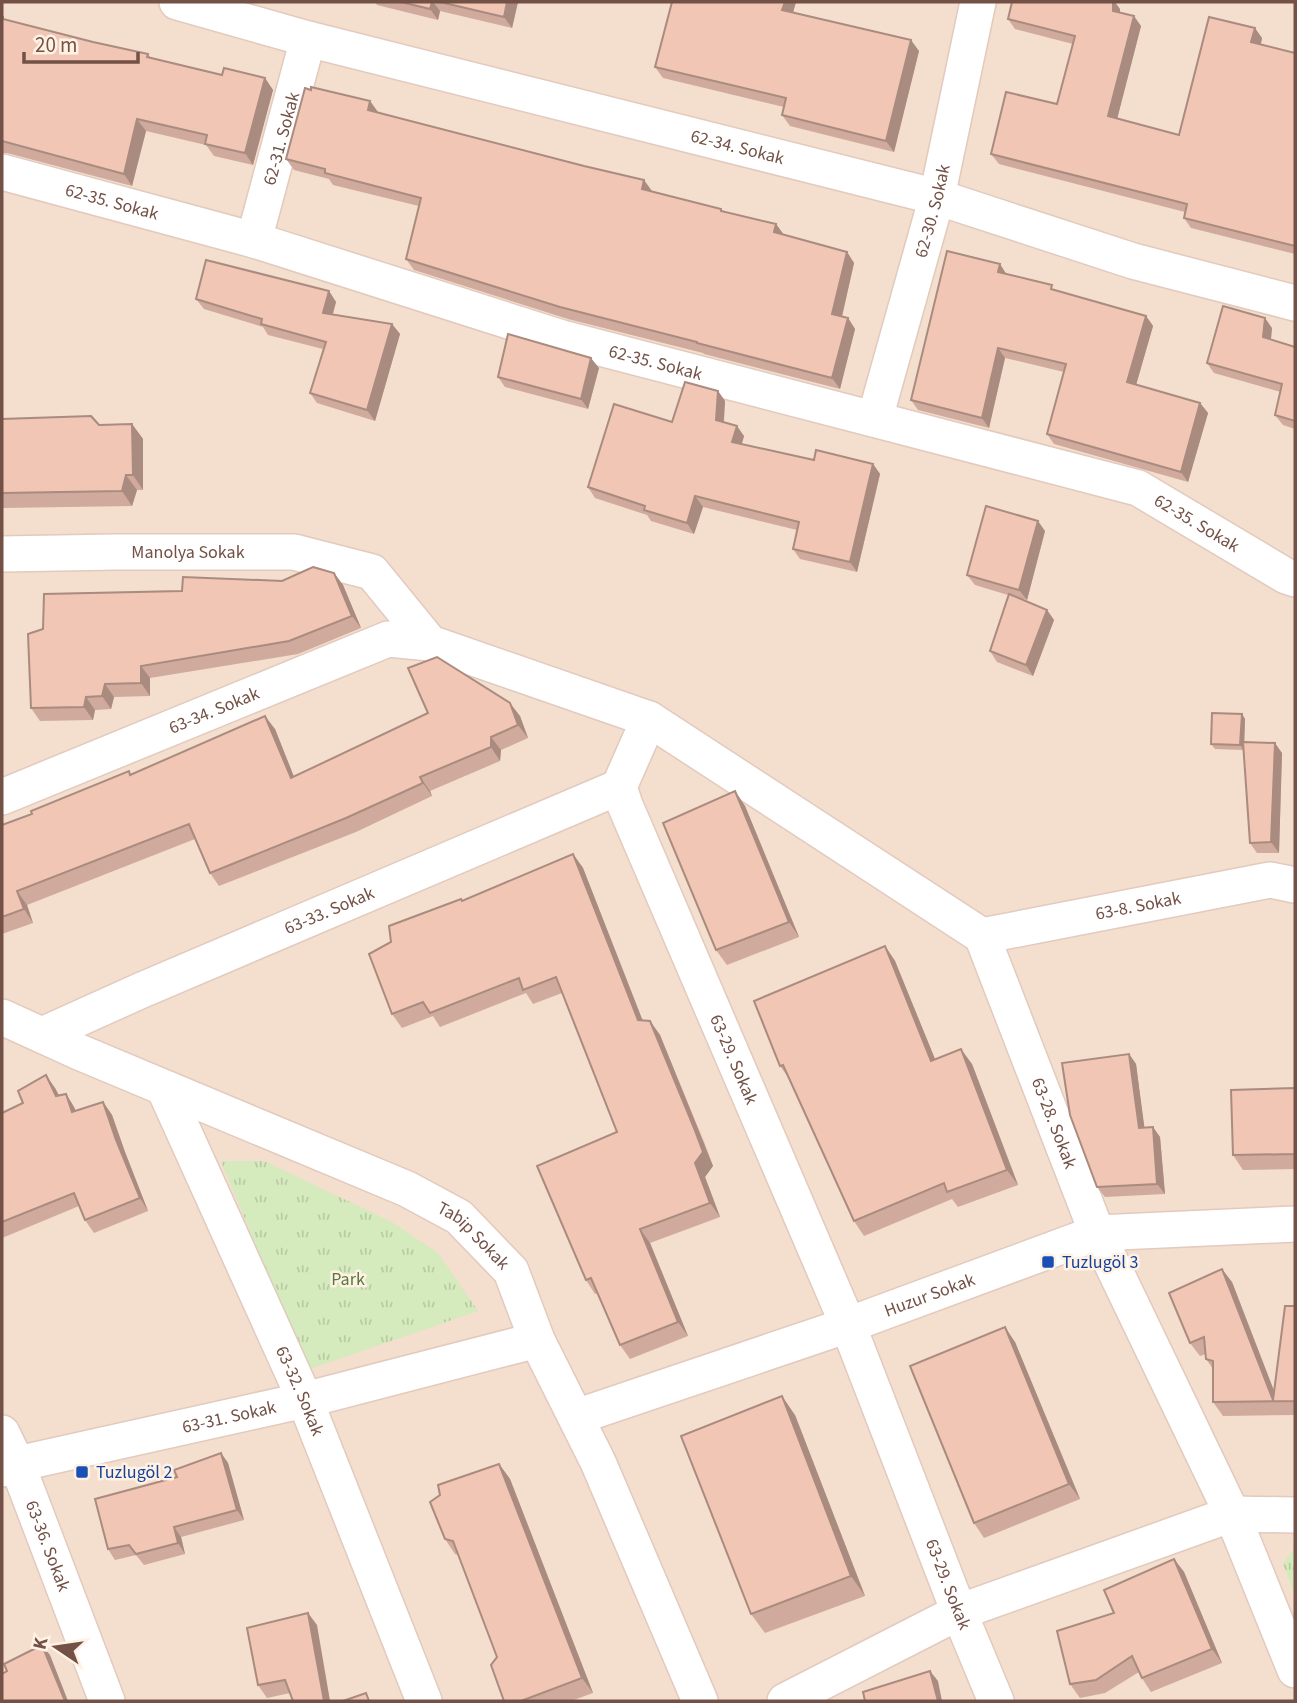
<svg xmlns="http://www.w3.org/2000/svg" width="1297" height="1703" font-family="'Source Sans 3',sans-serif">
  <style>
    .residential { fill: #f4decd }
    .park { fill: url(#park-tufts) }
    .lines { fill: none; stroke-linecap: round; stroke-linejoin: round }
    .minor-casing { stroke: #e2cabe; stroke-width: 38 }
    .minor { stroke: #fff; stroke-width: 35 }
    .wall { fill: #d0aa9c }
    .shaded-wall { fill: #a98b7f }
    .building { fill: #f2c6b5; stroke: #a98b7f; stroke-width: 2 }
    .transit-dot { fill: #1a4fb4; stroke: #fff2e5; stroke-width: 2.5 }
    .labels { text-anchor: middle; stroke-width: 5; stroke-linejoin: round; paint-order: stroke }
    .street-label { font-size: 18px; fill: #735146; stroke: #fff2e5 }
    .transit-label { font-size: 18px; fill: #164399; stroke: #fff2e5; text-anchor: start }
    .park-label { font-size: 18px; fill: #57793e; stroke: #fff2e5 }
  </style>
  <defs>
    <pattern id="park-tufts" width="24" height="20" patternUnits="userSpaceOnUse" patternTransform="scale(1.75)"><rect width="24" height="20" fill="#d5eabd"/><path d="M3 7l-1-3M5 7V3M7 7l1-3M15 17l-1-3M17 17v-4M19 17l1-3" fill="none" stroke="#bacaa4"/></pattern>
  </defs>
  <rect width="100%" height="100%" fill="#fdedde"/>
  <rect class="residential" x="2" y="2" width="1293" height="1699"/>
  <g class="park">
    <polygon points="221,1161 264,1161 392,1222 438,1253 478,1311 307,1370"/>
    <polygon points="1295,1547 1295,1597 1283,1564"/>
  </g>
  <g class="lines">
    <g class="minor-casing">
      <g id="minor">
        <path id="s1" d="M177,2L308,39L937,197L1133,261L1295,303"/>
        <path id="s2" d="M2,172L254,240L562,338L1138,488L1286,576L1295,579"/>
        <path id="s3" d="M254,240L308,39"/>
        <path id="s4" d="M875,418L937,197L978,2"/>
        <path id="s5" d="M2,554L116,552H294L372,572L430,643L649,719L619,787L625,805L848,1325L959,1612L996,1701"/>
        <path id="s6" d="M649,719L982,936L1097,1233L1232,1514L1295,1670"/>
        <path id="s7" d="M2,797L388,639L430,643"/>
        <path id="s8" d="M982,936L1270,880L1295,885"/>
        <path id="s9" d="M2,1017L79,1052L407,1189L459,1217L511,1271L537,1340L598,1462L700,1701"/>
        <path id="s10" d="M42,1035L142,990L619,787"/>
        <path id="s11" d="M164,1088L305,1400L424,1701"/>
        <path id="s12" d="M576,1417L848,1325L1097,1233L1295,1224"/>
        <path id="s13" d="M2,1433L17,1464L107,1701"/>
        <path id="s14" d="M2,1469L17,1464L305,1400L537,1340"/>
        <polyline points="785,1701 959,1612 1232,1514 1295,1515"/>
      </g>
    </g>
    <use href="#minor" class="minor"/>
  </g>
  <g class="wall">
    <polygon points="375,2 518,2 512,28 440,11 438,20 377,5"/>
    <polygon points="672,2 796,2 793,13 919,51 894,152 790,126 782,115 784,107 663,78 655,67"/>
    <polygon points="1120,9 1120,12 1141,26 1117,119 1179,135 1262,38 1261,44 1295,53 1295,254 1191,228 1184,218 1185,212 999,164 991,154 1057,104 1073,44 1015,29 1008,19"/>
    <polygon points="2,17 4,19 93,42 148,54 151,58 222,75 265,78 273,90 253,165 214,156 206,145 146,131 132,186 7,153 2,153"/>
    <polygon points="370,101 378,113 652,191 721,209 723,211 776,224 784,235 847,252 854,263 842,316 848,318 855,329 840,389 704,354 703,353 568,319 414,270 406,259 419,206 333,185 329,179 294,170 286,159"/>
    <polygon points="1006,274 1056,290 1146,316 1153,326 1136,385 1200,403 1208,413 1188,482 1054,444 1047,434 1064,372 1005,358 989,428 918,410 911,400"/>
    <polygon points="329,291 336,302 333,314 392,324 400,334 375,421 317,403 310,393 323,349 268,335 263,327 204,309 196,299"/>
    <polygon points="1272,328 1271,339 1295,347 1295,429 1283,425 1275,415 1281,392 1214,373 1207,363"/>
    <polygon points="599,368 588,409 505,387 498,377"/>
    <polygon points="718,391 725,401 724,422 744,436 742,444 814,460 873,464 880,474 857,572 800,559 793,549 797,530 703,507 694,534 651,521 647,515 595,498 588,487"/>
    <polygon points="2,419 99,425 132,424 143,439 143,490 137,490 132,506 2,508"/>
    <polygon points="1045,531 1027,600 1017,597 1047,610 1054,620 1033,676 997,662 990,651 1008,595 975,585 967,575"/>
    <polygon points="334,573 343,585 361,628 298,654 150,678 150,696 114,697 111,709 95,710 93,720 40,721 31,708 182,591 282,581"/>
    <polygon points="1242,714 1245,719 1244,742 1282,753 1279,853 1257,853 1250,843 1244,750 1215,749 1211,744"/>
    <polygon points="520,716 528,738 501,750 500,761 430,791 432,796 356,832 219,886 210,873 195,839 27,905 33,923 2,934 2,825 131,775 275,729 294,777"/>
    <polygon points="735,791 745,806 799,937 727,965 716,950"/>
    <polygon points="573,854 583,868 642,1020 650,1021 660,1035 704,1142 713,1166 705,1177 720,1217 650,1243 688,1336 630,1359 620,1345 598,1293 595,1294 586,1280 617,1132 562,993 533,1004 526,993 440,1027 433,1016 402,1028 392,1014 463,901"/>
    <polygon points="885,946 895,961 935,1060 972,1064 1018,1185 958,1207 952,1199 864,1236 854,1221 791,1081 780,1066"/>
    <polygon points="1129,1054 1136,1064 1144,1128 1160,1137 1165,1194 1105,1197 1097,1187"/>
    <polygon points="55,1088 59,1095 66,1094 74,1107 76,1111 103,1102 112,1115 125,1152 148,1211 94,1233 85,1220 79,1206 2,1238 2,1113"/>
    <polygon points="1295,1088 1295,1169 1243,1170 1233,1155"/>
    <polygon points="1232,1282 1274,1392 1295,1306 1295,1415 1223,1416 1213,1402 1213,1369 1206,1359 1206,1354 1200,1356 1190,1343"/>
    <polygon points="1015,1342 1080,1499 984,1538 974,1523"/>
    <polygon points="795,1415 865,1596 765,1633 751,1614"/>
    <polygon points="221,1453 228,1463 244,1520 181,1537 185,1554 144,1565 136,1555 115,1560 108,1549 177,1477"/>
    <polygon points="499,1464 510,1479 593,1693 571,1701 504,1701 497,1657 458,1555 455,1554 445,1539"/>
    <polygon points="1174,1559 1184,1572 1222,1663 1151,1692 1142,1678 1139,1672 1105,1693 1080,1698 1070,1684 1114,1613"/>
    <polygon points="317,1625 290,1693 267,1698 258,1685"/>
  </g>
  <g class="shaded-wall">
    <polygon points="432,2 433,2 440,11 438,20 430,9"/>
    <polygon points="507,2 518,2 512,28 504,17"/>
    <polygon points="785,2 796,2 790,22 782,10"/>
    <polygon points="1113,2 1115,2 1120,9 1120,21 1113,11"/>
    <polygon points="1134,16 1141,26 1115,127 1108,116"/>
    <polygon points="1255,28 1262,38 1259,52 1251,42"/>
    <polygon points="911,40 919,51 894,152 886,141"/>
    <polygon points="265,78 273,90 253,165 245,153"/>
    <polygon points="370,101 378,112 376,121 368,110"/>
    <polygon points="137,119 146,131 132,186 124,174"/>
    <polygon points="644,180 652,191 642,189"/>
    <polygon points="776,224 784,235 774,232"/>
    <polygon points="847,252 854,263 840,325 832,314"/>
    <polygon points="1000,264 1007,275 998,272"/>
    <polygon points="329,291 336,302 330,323 323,313"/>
    <polygon points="1146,316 1153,326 1134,392 1127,382"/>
    <polygon points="848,318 855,329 840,389 832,378"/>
    <polygon points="1265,318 1272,328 1270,347 1263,337"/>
    <polygon points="392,324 400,334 375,421 367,410"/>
    <polygon points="998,348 1005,358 989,428 982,418"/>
    <polygon points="591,358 599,368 588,409 581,399"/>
    <polygon points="718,391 725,401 723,430 716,420"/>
    <polygon points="1200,403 1208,413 1188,482 1181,472"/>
    <polygon points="132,424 143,439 143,490 133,475"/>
    <polygon points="737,426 744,436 739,452 732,442"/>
    <polygon points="873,464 880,474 857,572 850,562"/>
    <polygon points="126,475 137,490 132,506 122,491"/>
    <polygon points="695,496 703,507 694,534 687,523"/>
    <polygon points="1038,521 1045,531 1027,600 1019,590"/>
    <polygon points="334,573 343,585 361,628 352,616"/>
    <polygon points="1047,610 1054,620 1033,676 1026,665"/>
    <polygon points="141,666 150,678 150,696 141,683"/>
    <polygon points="105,684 114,697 111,709 102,696"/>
    <polygon points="86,697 95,710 93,720 84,707"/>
    <polygon points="510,703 520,716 528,738 518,725"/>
    <polygon points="1242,714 1245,719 1244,750 1240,745"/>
    <polygon points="265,716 275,729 300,792 291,778"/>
    <polygon points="491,737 501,750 500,761 491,747"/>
    <polygon points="1275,743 1282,753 1279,853 1271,842"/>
    <polygon points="420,777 430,791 432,796 423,783"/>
    <polygon points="735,791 745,806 799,937 789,922"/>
    <polygon points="573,854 583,868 648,1034 638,1020"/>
    <polygon points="17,891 27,905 33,923 24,909"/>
    <polygon points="885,946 895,961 942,1076 931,1061"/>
    <polygon points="650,1021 660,1035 713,1166 705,1177 720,1217 710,1203 695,1163"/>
    <polygon points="961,1049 972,1064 1018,1185 1007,1170"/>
    <polygon points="1129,1054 1136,1064 1146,1139 1139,1128"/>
    <polygon points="46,1075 55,1088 65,1108 56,1096"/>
    <polygon points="66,1094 74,1107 81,1125 72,1112"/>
    <polygon points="103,1102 112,1115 125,1152 148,1211 140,1198 116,1140"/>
    <polygon points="1153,1127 1160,1137 1165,1194 1157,1184"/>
    <polygon points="640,1229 650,1243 688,1336 678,1322"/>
    <polygon points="1222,1269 1232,1282 1278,1401 1274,1401"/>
    <polygon points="1005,1327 1015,1342 1080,1499 1069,1484"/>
    <polygon points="782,1396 795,1415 865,1596 851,1576"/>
    <polygon points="221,1453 228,1463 244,1520 237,1510"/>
    <polygon points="499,1464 510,1479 593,1693 582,1678"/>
    <polygon points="174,1527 181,1537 185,1554 178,1543"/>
    <polygon points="1174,1559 1184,1572 1222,1663 1212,1649"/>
    <polygon points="308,1613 317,1625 330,1701 324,1701"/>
    <polygon points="42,1645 50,1655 68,1701 65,1701"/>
    <polygon points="930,1671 938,1681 942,1701 938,1701"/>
  </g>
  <g class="building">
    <polygon points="401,2 432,2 430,9"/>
    <polygon points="440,2 507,2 504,17"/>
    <polygon points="672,2 785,2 782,10 911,40 886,141 782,115 786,98 655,67"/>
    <polygon points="1012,2 1113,2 1113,11 1134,16 1108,116 1179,135 1209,17 1255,28 1251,42 1295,53 1295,246 1184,218 1187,204 991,154 1006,92 1057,104 1075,36 1008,19"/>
    <polygon points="2,17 3,17 3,19 93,42 148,54 147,57 222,75 224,68 265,78 245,153 205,144 207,135 137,119 124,174 2,141"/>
    <polygon points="311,87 370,101 368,110 584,166 644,180 642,189 721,209 721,211 776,224 774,232 847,252 832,314 848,318 832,378 697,343 697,342 560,307 406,259 421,198 325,173 325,169 286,159 305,88 311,90"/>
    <polygon points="947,251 1000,264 998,272 1052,285 1051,289 1146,316 1127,382 1200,403 1181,472 1047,434 1066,364 998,348 982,418 911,400"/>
    <polygon points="206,260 329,291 323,313 392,324 367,410 310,393 326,342 261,324 262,319 196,299"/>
    <polygon points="1223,306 1265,318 1263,337 1295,347 1295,421 1275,415 1282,384 1207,363"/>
    <polygon points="508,334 591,358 581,399 498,377"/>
    <polygon points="685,382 718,391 716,420 737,426 732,442 814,460 816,450 873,464 850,562 793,549 799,522 695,496 687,523 644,510 645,506 588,487 614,404 672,422"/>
    <polygon points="91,416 99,425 132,424 133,475 126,475 122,491 2,493 2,419"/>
    <polygon points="986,506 1038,521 1019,590 967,575"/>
    <polygon points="313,567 334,573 352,616 289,641 141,666 141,683 105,684 102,696 86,697 84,707 31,708 28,634 43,629 44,594 182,591 183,577 282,581"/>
    <polygon points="1009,594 1047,610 1026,665 990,651"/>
    <polygon points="437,657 510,703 518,725 491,737 491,747 420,777 423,783 346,818 210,873 189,824 17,891 24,909 2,917 2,825 32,814 31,811 129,771 130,775 265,716 291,778 428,713 408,668"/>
    <polygon points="1212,713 1242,714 1240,745 1211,744"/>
    <polygon points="1243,742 1275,743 1271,842 1250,843"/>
    <polygon points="735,791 789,922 716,950 663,823"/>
    <polygon points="573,854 638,1020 650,1021 694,1128 703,1152 695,1163 710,1203 640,1229 678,1322 620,1345 591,1278 586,1280 537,1166 617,1132 556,977 523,990 519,978 430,1013 423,1002 392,1014 369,954 391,942 389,926 461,899 462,901"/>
    <polygon points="885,946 931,1061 961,1049 1007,1170 947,1192 944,1183 854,1221 783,1065 780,1066 754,1001"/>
    <polygon points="1129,1054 1139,1128 1153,1127 1157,1184 1097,1187 1070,1115 1062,1063"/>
    <polygon points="46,1075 56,1096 66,1094 72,1112 103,1102 116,1140 140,1198 85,1220 74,1193 2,1222 2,1113 23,1103 18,1091"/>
    <polygon points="1295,1088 1295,1154 1233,1155 1231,1090"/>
    <polygon points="1222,1269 1273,1400 1285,1306 1295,1306 1295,1401 1213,1402 1213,1361 1206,1359 1204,1337 1190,1343 1169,1293"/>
    <polygon points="1005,1327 1069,1484 974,1523 910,1366"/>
    <polygon points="782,1396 851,1576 751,1614 681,1436"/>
    <polygon points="221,1453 237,1510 174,1527 178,1543 136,1554 129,1545 108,1549 95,1499 177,1477 174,1470"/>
    <polygon points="499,1464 582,1678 521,1701 504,1701 491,1665 497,1657 453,1541 445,1539 430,1502 440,1495 438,1485"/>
    <polygon points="1174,1559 1212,1649 1142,1678 1132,1656 1096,1680 1070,1684 1057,1631 1114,1613 1104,1590"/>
    <polygon points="308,1613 324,1701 293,1701 285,1680 258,1685 247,1628"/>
    <polygon points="42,1645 65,1701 2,1701 2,1674 7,1671 4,1664"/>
    <polygon points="930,1671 938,1701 865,1701 863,1692"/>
    <polygon points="366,1693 369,1701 343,1701"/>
  </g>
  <g class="transit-dot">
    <rect x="1041" y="1255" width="14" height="14" rx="3.5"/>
    <rect x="75" y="1465" width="14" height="14" rx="3.5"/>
  </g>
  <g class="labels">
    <g class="street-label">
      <text dy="6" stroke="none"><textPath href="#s3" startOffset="105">62-31. Sokak</textPath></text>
      <text dy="6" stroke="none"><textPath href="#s1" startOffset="579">62-34. Sokak</textPath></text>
      <text dy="6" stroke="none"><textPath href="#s2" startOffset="114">62-35. Sokak</textPath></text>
      <text dy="6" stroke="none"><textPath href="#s4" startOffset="215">62-30. Sokak</textPath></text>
      <text dy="6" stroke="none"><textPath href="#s2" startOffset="681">62-35. Sokak</textPath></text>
      <text dy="6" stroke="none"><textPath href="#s2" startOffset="1248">62-35. Sokak</textPath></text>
      <text dy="6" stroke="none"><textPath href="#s5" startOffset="186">Manolya Sokak</textPath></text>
      <text dy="6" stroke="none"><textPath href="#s7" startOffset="229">63-34. Sokak</textPath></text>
      <text dy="6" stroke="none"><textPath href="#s8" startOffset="159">63-8. Sokak</textPath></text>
      <text dy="6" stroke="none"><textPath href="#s10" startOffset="313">63-33. Sokak</textPath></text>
      <text dy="6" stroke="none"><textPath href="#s5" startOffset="1066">63-29. Sokak</textPath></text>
      <text dy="6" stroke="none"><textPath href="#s6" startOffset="598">63-28. Sokak</textPath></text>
      <text dy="6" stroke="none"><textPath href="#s9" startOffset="522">Tabip Sokak</textPath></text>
      <text dy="6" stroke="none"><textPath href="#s12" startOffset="374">Huzur Sokak</textPath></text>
      <text dy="6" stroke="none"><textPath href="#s11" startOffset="332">63-32. Sokak</textPath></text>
      <text dy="6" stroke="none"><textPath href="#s14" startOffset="233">63-31. Sokak</textPath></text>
      <text dy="6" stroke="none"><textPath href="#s13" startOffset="122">63-36. Sokak</textPath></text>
      <text dy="6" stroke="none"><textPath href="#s5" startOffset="1633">63-29. Sokak</textPath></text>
    </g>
    <g class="transit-label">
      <text x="1062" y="1268">Tuzlugöl 3</text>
      <text x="96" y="1478">Tuzlugöl 2</text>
    </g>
    <g class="park-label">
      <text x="348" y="1285">Park</text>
    </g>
  </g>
  <rect width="1297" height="1703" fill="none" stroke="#735146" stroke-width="7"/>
  <g transform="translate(56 1647) rotate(283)" stroke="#fff2e5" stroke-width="5" paint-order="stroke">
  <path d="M0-5L12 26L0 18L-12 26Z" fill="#735146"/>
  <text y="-10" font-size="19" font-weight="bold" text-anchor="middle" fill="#735146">K</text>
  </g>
  <path d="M24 52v10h114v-10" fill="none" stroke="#735146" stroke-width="3.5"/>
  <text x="35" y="52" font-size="21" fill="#735146" stroke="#fff2e5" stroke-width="5" paint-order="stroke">20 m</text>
</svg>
